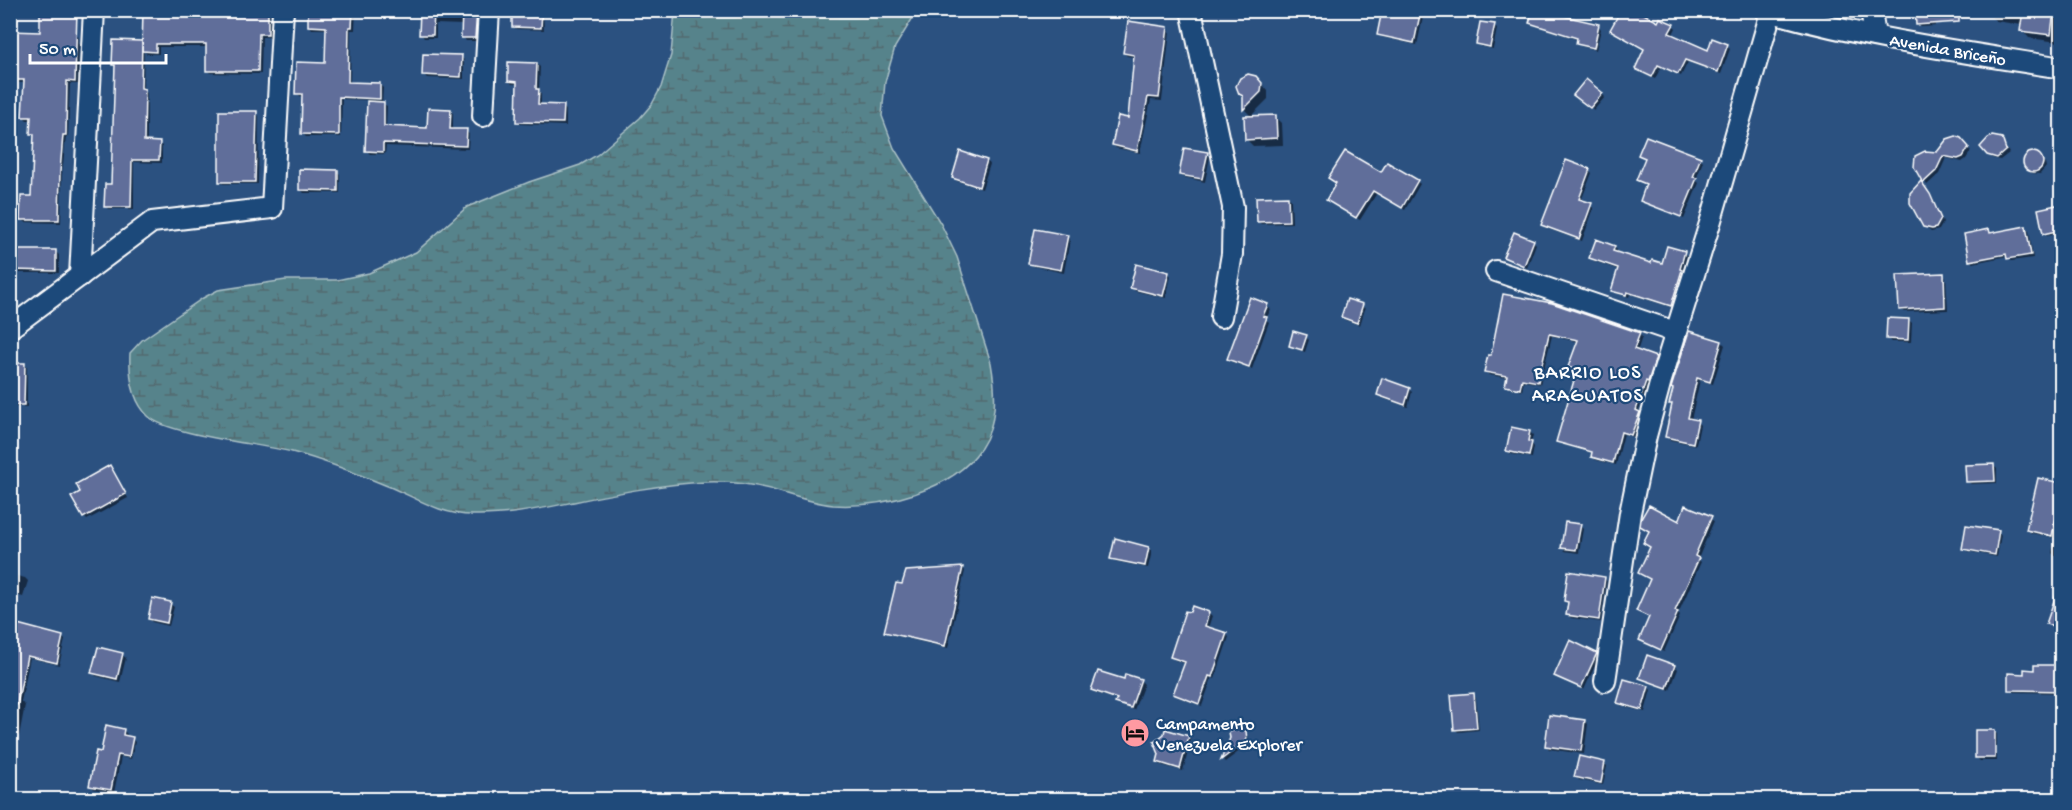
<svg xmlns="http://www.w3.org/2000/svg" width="2072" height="810" font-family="'Gochi Hand',sans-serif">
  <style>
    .wetland { fill: url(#wetland-marsh); stroke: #abc1c5; stroke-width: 1.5 }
    .shadow { fill: #0007 }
    .building { fill: #606e9a; stroke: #fff; stroke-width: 1.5 }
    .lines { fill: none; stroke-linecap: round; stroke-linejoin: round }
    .minor-casing { stroke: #fff; stroke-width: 24 }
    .minor { stroke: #1f4a7a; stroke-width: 20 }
    .labels { text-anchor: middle; stroke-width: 4.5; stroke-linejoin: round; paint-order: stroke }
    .street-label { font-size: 18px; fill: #fff; stroke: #1f4a7a }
    .poi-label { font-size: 18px; fill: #fff; stroke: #1f4a7a; text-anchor: start }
    .neighbourhood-label { font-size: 20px; letter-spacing: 1.5px; fill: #fff; stroke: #1f4a7a }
  </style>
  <defs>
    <pattern id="wetland-marsh" width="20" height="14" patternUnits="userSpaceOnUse" patternTransform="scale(1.5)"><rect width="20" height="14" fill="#57838b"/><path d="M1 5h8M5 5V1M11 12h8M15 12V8" fill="none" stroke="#526a6f"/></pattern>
  </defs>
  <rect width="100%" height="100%" fill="#2b5180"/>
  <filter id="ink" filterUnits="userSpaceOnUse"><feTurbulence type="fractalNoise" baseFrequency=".0167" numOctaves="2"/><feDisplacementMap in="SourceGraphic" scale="12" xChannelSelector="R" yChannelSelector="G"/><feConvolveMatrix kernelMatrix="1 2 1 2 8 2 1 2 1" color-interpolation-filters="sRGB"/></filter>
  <g filter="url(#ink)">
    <path class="wetland" d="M675,11H917L895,47L885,82L882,116L894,148L941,224L957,257L991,363C996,391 998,423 981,448C953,491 881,508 833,505C815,503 799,498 783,493C758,485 732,481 706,482C662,484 617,493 574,502C539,509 507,516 472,515C440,515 413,496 385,485C356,473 322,460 292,452C261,444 167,435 148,416C131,400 129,374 130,353L142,340L203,298L218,290L286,280H337L369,273L416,252L467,207L529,182L580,165L597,155L640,118L652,104L661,87L671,55Z"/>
    <g class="shadow">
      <polygon points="122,10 270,10 270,37 262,37 261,74 210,73 207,70 207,47 159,47 159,54 147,54 144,51 143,89 147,93 147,143 159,143 162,146 162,163 134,162 134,209 109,209 106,206 113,186 116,67 113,64 141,43 144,45 145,13 125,13"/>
      <polygon points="310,10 356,10 355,30 351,30 350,84 380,85 383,88 382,103 387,106 386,128 428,129 450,110 453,113 453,130 466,131 469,134 468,149 386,146 385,154 370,154 367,151 368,100 342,99 341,137 306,137 303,134 303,97 300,96 297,93 327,64 327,29 312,29 309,25"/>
      <polygon points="421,10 479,10 478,41 466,41 463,37 463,25 436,24 436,38 424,38 421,34"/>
      <polygon points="514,10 543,10 544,30 516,29 513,26"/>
      <polygon points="1384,10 1421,10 1424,13 1417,45 1382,37 1379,34"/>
      <polygon points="1534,10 1564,10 1562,17 1598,26 1601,29 1596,50 1581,46 1578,43 1579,40 1534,25 1531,22"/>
      <polygon points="1887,10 1963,11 1934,12 1935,26 1921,27 1918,24 1917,12 1890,13"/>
      <polygon points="1989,10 2062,10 2058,42 2029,38 2022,30 2022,25 1996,21 1988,14"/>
      <polygon points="1659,24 1673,25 1676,28 1672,36 1708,52 1727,46 1730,49 1721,74 1688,62 1681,76 1661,67 1655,79 1640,72 1637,69 1646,50 1612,30"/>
      <polygon points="1494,26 1497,29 1493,49 1480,46 1477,43"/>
      <polygon points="1167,28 1170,31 1162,101 1151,100 1140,153 1116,148 1113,145 1129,120 1135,57 1127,56 1124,53"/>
      <polygon points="10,33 76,35 79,38 78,84 70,84 68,137 66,137 62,175 61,223 25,222 22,219 32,198 36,137 32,133 32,120 27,120 24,117 25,83 10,82"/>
      <polygon points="461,57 464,60 464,79 427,78 424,75"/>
      <polygon points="537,64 540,67 539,91 541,94 541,106 563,107 566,110 566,126 520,124 517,121 519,84 512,84 509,81"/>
      <polygon points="1256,77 1268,91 1268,99 1251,116 1245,110 1244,97"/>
      <polygon points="1602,94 1605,97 1594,110 1578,97"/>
      <polygon points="256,113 259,116 258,184 223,184 220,181"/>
      <polygon points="1275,116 1282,123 1283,145 1253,146 1246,139"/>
      <polygon points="1960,140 1971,151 1966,159 1962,162 1946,158 1939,174 1927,185 1915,167"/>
      <polygon points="2001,140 2009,153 2000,160 1992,158 1982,147"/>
      <polygon points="1207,154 1210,157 1205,182 1183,177 1180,174"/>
      <polygon points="2030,154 2034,154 2045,163 2046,167 2040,174 2031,173 2025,165 2024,158"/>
      <polygon points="1640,155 1700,158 1703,161 1696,180 1699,183 1684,219 1645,203 1642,200 1648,185 1638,180 1646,159"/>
      <polygon points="986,161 990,164 982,189 957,181 954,178"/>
      <polygon points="1589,170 1592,173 1581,201 1594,208 1582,241 1546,228 1543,225"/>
      <polygon points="337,171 340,174 340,193 304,193 301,190"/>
      <polygon points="1381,174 1417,181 1420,184 1405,210 1377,193 1360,220 1331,203 1337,184 1330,178"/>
      <polygon points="1924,186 1933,199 1943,223 1939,230 1931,232 1924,226"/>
      <polygon points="1288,197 1291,200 1292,223 1261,224 1258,221"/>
      <polygon points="2062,206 2062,233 2047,236 2044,233 2040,210"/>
      <polygon points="2025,228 2029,231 2033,258 2011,261 2008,256 1973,263 1970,260 1989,230 1992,234"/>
      <polygon points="1067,237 1070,240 1064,273 1033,266 1030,263"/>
      <polygon points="1533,241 1536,244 1527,268 1505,257"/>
      <polygon points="1614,247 1617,250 1616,254 1652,265 1663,265 1684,253 1687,256 1682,272 1684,274 1674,308 1630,294 1629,297 1616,293 1613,290 1619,270 1594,261 1591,258"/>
      <polygon points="10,251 56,252 59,255 59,273 10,273"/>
      <polygon points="1168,273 1171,276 1166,298 1135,291 1132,287"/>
      <polygon points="1943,275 1946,278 1948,310 1904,312 1900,309"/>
      <polygon points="1504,296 1639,334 1642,337 1637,352 1655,358 1658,361 1651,384 1649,383 1638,413 1642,416 1634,437 1624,434 1616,465 1596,460 1593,457 1593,453 1561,444 1558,441 1579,371 1570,366 1579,342 1552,336 1540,384 1524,381 1522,391 1510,388 1507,385 1508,378 1489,375 1486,372 1492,357"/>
      <polygon points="1251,299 1271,309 1266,319 1269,322 1252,369 1232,362 1229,359"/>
      <polygon points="1362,306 1365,309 1360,325 1345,320 1342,317"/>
      <polygon points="1909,320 1912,323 1911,342 1891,342 1888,339"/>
      <polygon points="1306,337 1309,340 1305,352 1293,348 1290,345"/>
      <polygon points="1722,342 1725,345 1713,384 1700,380 1691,420 1697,422 1700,425 1696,445 1670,440 1667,437 1674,406 1671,403"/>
      <polygon points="10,364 24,364 27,367 27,407 10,407"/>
      <polygon points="1409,389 1412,392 1408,407 1382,398 1379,395"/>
      <polygon points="1530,432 1533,435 1531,443 1534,447 1532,458 1511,454 1508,451"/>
      <polygon points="1994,466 1997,469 1997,483 1971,484 1967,481"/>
      <polygon points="112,470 128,498 87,520 84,517"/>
      <polygon points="2039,479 2062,484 2062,509 2056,532 2062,533 2062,557 2055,556 2052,553 2055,538 2031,533 2028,529"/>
      <polygon points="1686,507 1714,521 1698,559 1701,562 1678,614 1680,616 1664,652 1640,640 1650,618 1637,611 1651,580 1640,573 1652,547 1650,532 1642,526 1680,523"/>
      <polygon points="1580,526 1583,529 1579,553 1565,551 1562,547"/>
      <polygon points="1998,532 2001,535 1997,557 1967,551 1964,548"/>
      <polygon points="1149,548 1152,551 1148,568 1115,561 1112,558"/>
      <polygon points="963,568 965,571 948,648 889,634 886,631 903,586"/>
      <polygon points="10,574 25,578 28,581 23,597 10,593"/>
      <polygon points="1604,578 1607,581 1601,622 1571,618 1568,615 1569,604 1565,601"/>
      <polygon points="2060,585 2062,585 2062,630 2048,623"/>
      <polygon points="170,604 174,607 169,626 152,622 149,619"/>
      <polygon points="1209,613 1212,616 1208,628 1226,634 1229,637 1215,679 1212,678 1202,706 1178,697 1175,694 1186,664 1175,660 1172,657"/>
      <polygon points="11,624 62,637 65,640 59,665 30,658 21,702 25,705 19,736 10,735"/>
      <polygon points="1596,654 1599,657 1584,690 1556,675"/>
      <polygon points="122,655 126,658 120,682 96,676 93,673"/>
      <polygon points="1675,666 1678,669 1670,690 1644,680 1641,677"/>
      <polygon points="2061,667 2062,693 2013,692 2010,689 2025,675 2035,671"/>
      <polygon points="1126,676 1141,681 1144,684 1134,710 1120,705 1117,702 1118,700 1096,693 1093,690 1124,681"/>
      <polygon points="1648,687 1651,690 1645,712 1622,706 1619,703"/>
      <polygon points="1473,694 1476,698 1479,730 1458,732 1455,729"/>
      <polygon points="1585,721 1588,724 1584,754 1549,749 1546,746"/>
      <polygon points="124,731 127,734 126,737 132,739 135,742 131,759 121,757 114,793 94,789 91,786 102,753"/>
      <polygon points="1994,731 1997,734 1997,761 1980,761 1977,758"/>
      <polygon points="1245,732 1248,736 1249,744 1225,762 1223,760 1231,738"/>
      <polygon points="1188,737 1191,740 1183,771 1161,765 1158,762"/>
      <polygon points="1604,763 1607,766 1603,785 1579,780 1576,777"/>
      <polygon points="153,793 178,798 180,800 152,800"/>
    </g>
    <g class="building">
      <polygon points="40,10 77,10 75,82 67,81 66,135 63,135 60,172 59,220 20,220 21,196 31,196 34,134 30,134 31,117 22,117 24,80 10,80 10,31 40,32"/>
      <polygon points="143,10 268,10 268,34 259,34 258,71 206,71 206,44 156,44 156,52 142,51"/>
      <polygon points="308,10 353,10 352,27 349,27 348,82 380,83 380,99 339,97 339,135 301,134 302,94 295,94 296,62 325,63 326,27 308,26"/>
      <polygon points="420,10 434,10 433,35 419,35"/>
      <polygon points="462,10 477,10 475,38 461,38"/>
      <polygon points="512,10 542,10 541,28 512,27"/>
      <polygon points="1382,10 1421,10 1414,43 1377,35"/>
      <polygon points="1533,10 1561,10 1559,15 1599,24 1594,48 1576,44 1577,38 1529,23"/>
      <polygon points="1621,10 1637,10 1658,22 1660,18 1674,24 1669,33 1708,50 1712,38 1728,44 1718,72 1685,60 1678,74 1658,65 1652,77 1635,69 1644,49 1610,30"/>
      <polygon points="1915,10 1959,10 1959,22 1916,25"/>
      <polygon points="2023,10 2054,10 2051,35 2020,31"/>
      <polygon points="1128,21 1168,27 1159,98 1148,97 1137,151 1112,145 1118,116 1128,118 1134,55 1123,53"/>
      <polygon points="1480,22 1495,24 1490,47 1476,44"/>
      <polygon points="113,40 142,41 141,88 145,89 144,141 160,142 159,160 132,160 131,207 104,207 105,184 111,184 115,65 112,65"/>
      <polygon points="423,54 462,55 461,77 422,75"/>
      <polygon points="508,62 537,63 536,89 539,89 538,104 564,105 563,123 516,122 517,82 508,81"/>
      <polygon points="1248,74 1256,76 1262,83 1261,92 1243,110 1243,96 1239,94 1236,86 1240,78"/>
      <polygon points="1586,79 1603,93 1590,108 1573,95"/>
      <polygon points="367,101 384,102 384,126 427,128 428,108 451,109 450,129 467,129 466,146 383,143 383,152 365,151"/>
      <polygon points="219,111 257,111 255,182 219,182"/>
      <polygon points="1276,115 1277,138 1245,140 1244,116"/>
      <polygon points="1646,136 1701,157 1693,177 1697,178 1681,217 1640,201 1646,184 1636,180 1645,158 1638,155"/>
      <polygon points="1956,136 1961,138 1969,147 1963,157 1958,159 1943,156 1936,171 1923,183 1914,167 1915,156 1925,151 1937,152 1947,139"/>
      <polygon points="1992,136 2002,138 2006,150 1997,158 1987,155 1980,147 1988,138"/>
      <polygon points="1184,148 1208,152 1202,179 1179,175"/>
      <polygon points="960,151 987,160 979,187 952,178"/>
      <polygon points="1345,151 1381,172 1387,162 1418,180 1402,208 1373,191 1356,218 1326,200 1336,183 1328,178"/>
      <circle cx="2033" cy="162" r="10"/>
      <polygon points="1566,160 1590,169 1579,199 1592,203 1579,239 1541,225"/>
      <polygon points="299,169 338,170 338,191 299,190"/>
      <polygon points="1921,181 1930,194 1941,219 1936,228 1932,229 1923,227 1910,203 1910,193"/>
      <polygon points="1288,196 1289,221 1257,222 1256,197"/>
      <polygon points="2061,204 2061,230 2043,234 2038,209"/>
      <polygon points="2026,226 2031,255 2007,259 2006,254 1969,261 1964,234 1989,229 1990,233"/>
      <polygon points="1035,229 1068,235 1061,270 1028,264"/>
      <polygon points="1514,232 1534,240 1524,266 1503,257"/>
      <polygon points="1596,239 1615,246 1613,251 1651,263 1652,260 1662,263 1667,246 1685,251 1680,269 1682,270 1671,306 1627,292 1626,295 1611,291 1618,268 1589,258"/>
      <polygon points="10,250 56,250 56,271 10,270"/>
      <polygon points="1136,264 1169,272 1163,296 1130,288"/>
      <polygon points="1944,273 1945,307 1899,310 1897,275"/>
      <polygon points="1503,294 1552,303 1640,333 1634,349 1656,357 1648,382 1646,381 1636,410 1640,412 1631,435 1621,432 1613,463 1591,457 1592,452 1556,442 1577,370 1568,367 1578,340 1549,334 1538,382 1522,379 1520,389 1505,386 1507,376 1484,372 1488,355 1491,355"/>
      <polygon points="1250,297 1268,304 1263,316 1267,317 1249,367 1227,359"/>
      <polygon points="1347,299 1363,304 1357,323 1341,317"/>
      <polygon points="1887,318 1909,319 1908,340 1886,339"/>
      <polygon points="1293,331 1307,335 1302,350 1289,346"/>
      <polygon points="1689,331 1722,341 1710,382 1697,378 1688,418 1698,420 1693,443 1665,437 1672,404 1669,404 1673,389 1671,388"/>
      <polygon points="10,363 25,363 24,405 10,405"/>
      <polygon points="1382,378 1410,388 1405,405 1377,395"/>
      <polygon points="1511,427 1530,431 1528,441 1532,442 1529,456 1506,451"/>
      <polygon points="1994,464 1995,481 1966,482 1965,465"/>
      <polygon points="110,465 126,494 83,518 71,497 80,492 76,484"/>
      <polygon points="2038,478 2061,483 2061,495 2052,536 2026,530"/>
      <polygon points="1649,505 1679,521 1685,505 1712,516 1695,556 1699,558 1675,611 1678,612 1661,650 1639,640 1649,617 1636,611 1650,579 1638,573 1650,547 1643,543 1649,531 1640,526 1641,519"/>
      <polygon points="1565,522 1581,524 1576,550 1561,548"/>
      <polygon points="1966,525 1999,530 1995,555 1962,549"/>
      <polygon points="1115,538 1149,547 1145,566 1110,559"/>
      <polygon points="963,567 945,646 884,632 896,583 902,584 906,571"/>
      <polygon points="1568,571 1605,577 1599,620 1566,615 1568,602 1564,601"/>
      <polygon points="2059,586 2061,586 2061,629 2046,624"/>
      <polygon points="152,598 171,602 167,623 148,619"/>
      <polygon points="1192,606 1209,612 1205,626 1227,633 1212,677 1209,676 1199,704 1173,694 1185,662 1170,657 1185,611 1190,612"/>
      <polygon points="10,622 63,636 57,663 27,656 17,705 10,704"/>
      <polygon points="1570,640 1597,653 1581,688 1554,676"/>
      <polygon points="98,647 123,653 117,679 91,673"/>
      <polygon points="1647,655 1675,665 1667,688 1639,678"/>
      <polygon points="2034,665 2061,665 2061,691 2008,690 2008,673 2024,674 2024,669 2034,670"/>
      <polygon points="1098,671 1124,679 1125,674 1141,679 1131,708 1115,703 1117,699 1091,690"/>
      <polygon points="1624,679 1649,686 1642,710 1617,703"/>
      <polygon points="1474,693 1477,728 1454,730 1451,695"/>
      <polygon points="1549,715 1585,720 1581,751 1545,746"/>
      <polygon points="106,725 124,729 123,735 133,737 129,757 118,755 111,790 89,786 96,751 101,752"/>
      <polygon points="1237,727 1246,731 1247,740 1221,760 1230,738 1229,733"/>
      <polygon points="1165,729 1189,736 1180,769 1157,762 1159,754 1154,742 1164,734"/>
      <rect x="1975" y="730" width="20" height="28"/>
      <polygon points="1579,756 1605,762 1601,783 1574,777"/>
    </g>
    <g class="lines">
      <g class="minor-casing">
        <g id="minor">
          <polyline points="1191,10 1233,207 1232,254 1221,317"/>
          <path d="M1765,10C1862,38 1962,52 2062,68"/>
          <polyline points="1871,10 1875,36"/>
          <polyline points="483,116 489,10"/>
          <polyline points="1496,271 1675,332"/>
          <polyline points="80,276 94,10"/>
          <polyline points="10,328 152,222 272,208 283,10"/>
          <polyline points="1605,681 1630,513 1646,436 1661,380 1711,220 1771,12"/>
        </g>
      </g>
      <use href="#minor" class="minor"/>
    </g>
  </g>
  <defs>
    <g id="hotel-disc" transform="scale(1.5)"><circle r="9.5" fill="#ff9aa2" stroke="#1f4a7a"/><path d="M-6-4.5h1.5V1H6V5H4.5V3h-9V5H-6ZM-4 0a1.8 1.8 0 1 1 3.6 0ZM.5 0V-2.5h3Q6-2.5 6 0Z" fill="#111"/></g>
  </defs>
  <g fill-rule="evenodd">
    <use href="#hotel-disc" x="1135" y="733"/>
  </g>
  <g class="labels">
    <g class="street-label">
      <text transform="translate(1948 49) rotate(10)" y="6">Avenida Briceño</text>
    </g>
    <g class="poi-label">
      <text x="1156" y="729">Campamento<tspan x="1156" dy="21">Venezuela Explorer</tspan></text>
    </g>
    <g class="neighbourhood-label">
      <text x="1588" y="378">BARRIO LOS<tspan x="1588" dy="23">ARAGUATOS</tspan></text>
    </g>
  </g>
  <rect width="2072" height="810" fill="none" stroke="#1f4a7a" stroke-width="36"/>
  <rect x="18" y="18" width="2036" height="774" fill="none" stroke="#fff" stroke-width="2" filter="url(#ink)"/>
  <path d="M30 54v9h136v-9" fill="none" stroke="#ffffff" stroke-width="3"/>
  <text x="39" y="54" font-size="18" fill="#ffffff" stroke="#1f4a7a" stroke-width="4.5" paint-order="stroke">50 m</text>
</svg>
